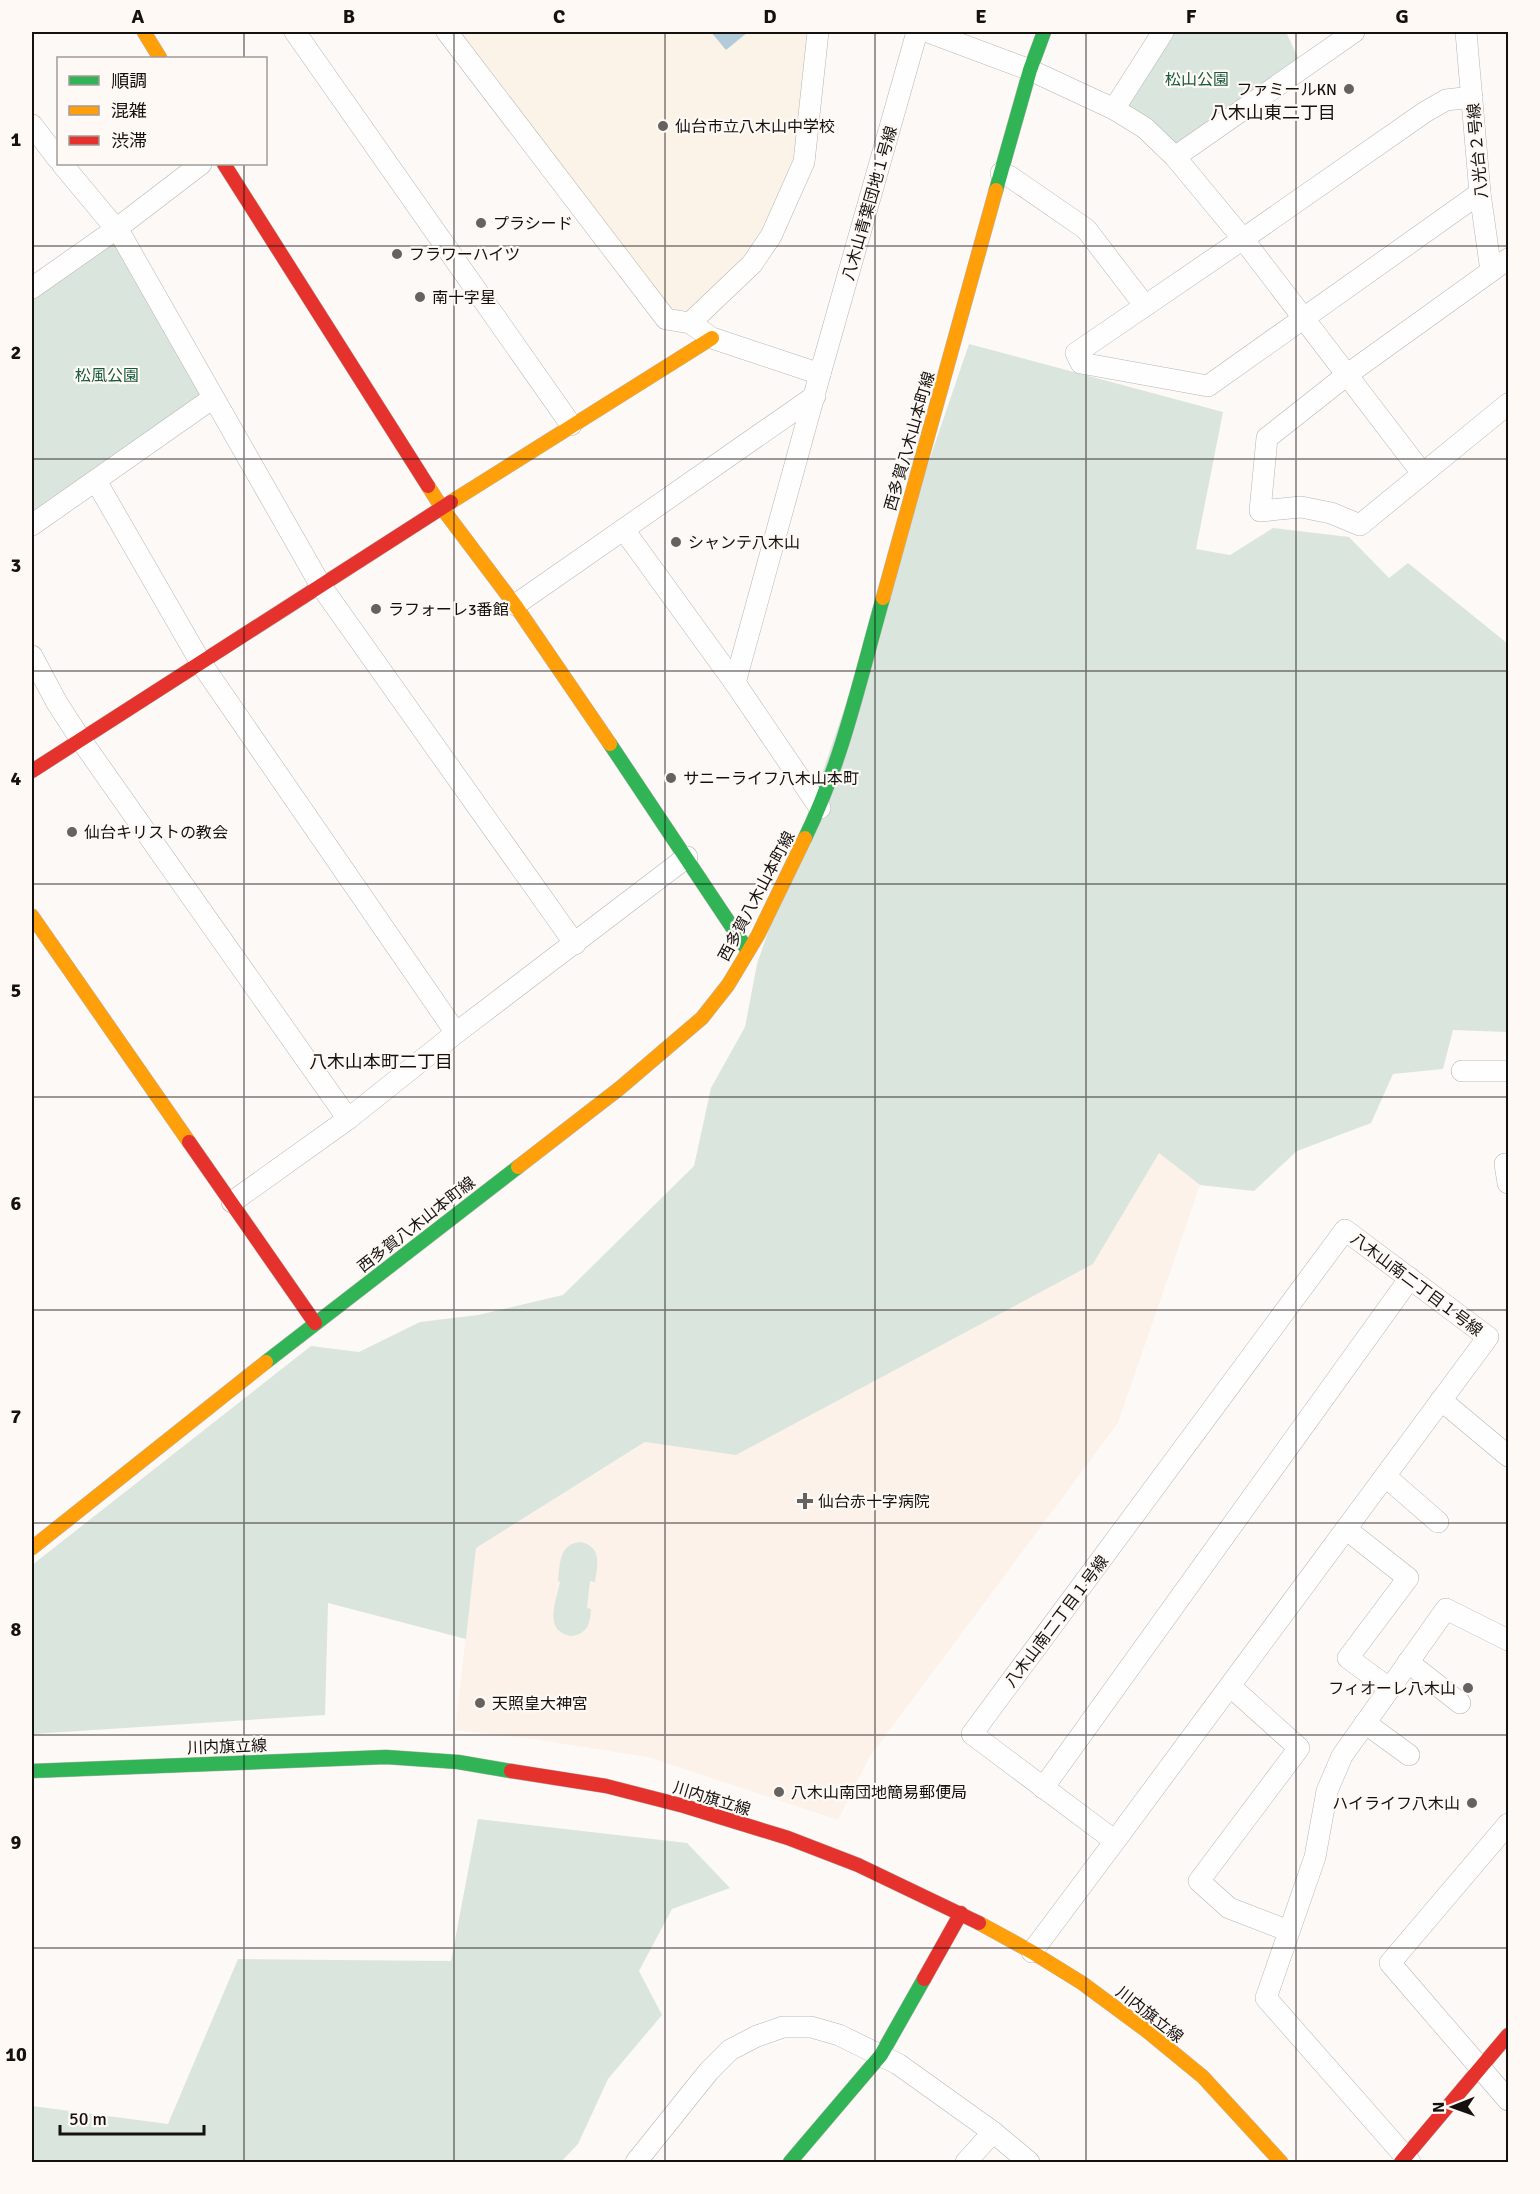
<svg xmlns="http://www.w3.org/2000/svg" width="1540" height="2194" font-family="Signika,'Noto Sans JP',sans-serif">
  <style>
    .built { fill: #fdf2e9 }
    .education { fill: #fbf3e7 }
    .green { fill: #dae6dd }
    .water { fill: #b2cbdb }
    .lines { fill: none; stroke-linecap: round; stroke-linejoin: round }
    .street-casing { stroke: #b8b5b2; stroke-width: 22 }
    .fast-casing { stroke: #b8b5b2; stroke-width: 15 }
    .slow-casing { stroke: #b8b5b2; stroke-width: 15 }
    .jam-casing { stroke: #b8b5b2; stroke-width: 15 }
    .street { stroke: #fffefe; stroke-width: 21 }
    .fast { stroke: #30b455; stroke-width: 14 }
    .slow { stroke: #ff9f0a; stroke-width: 14 }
    .jam { stroke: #e5322d; stroke-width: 14 }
    .grid { fill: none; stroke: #15110e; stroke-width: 1.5; stroke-opacity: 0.55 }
    .poi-dot { fill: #666260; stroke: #fef9f5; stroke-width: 2 }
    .labels { text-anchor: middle; stroke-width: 4.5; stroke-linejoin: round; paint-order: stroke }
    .park-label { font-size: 16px; fill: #15593b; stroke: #fef9f5 }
    .poi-label { font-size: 16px; fill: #15110e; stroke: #fef9f5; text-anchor: start }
    .street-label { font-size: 16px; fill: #15110e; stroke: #fef9f5 }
    .neighbourhood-label { font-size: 18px; fill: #15110e; stroke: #fef9f5 }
    .neatline { fill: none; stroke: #15110e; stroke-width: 2 }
    .grid-label { font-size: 20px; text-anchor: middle; font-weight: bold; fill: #15110e }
  </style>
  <rect width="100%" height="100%" fill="#fcf9f7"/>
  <polygon class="built" points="1159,1152 1200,1185 1118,1423 869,1758 838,1820 648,1757 532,1739 455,1730 476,1548 646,1442 736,1454 1093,1264"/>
  <polygon class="education" points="453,32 809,32 794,172 761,237 695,312 672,310"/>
  <g class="green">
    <polygon points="1168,32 1286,32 1301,64 1176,152 1123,109"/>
    <polygon points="114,236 205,398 32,518 32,297"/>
    <polygon points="969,344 1223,412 1196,549 1230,555 1273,528 1349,537 1389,578 1408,563 1508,644 1508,1011 1506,1032 1453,1030 1443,1069 1393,1074 1371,1123 1297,1151 1254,1191 1200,1185 1159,1153 1093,1264 736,1455 645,1442 476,1548 466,1639 328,1603 325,1715 32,1734 32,1565 311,1346 359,1352 420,1322 478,1315 563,1295 694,1166 711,1088 745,1027 757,964"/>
    <path d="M581,1542C602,1547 598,1565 595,1582L590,1581L587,1608L591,1609C590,1624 588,1634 571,1636C542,1631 557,1599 560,1582L558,1581C560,1564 559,1543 581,1542Z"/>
    <polygon points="478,1819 687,1843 730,1888 672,1909 639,1971 662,2015 608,2079 578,2144 561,2162 32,2162 32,2106 168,2124 238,1959 451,1961"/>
  </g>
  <polygon class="water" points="711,32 748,32 726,50"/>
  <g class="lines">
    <g class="street-casing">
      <g id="street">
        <polyline points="295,32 571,425"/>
        <polyline points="447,32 666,319 690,323 712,338 820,374 735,683"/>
        <polyline points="928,32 1030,70 1114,109 1163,32"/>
        <polyline points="1466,32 1480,193 1491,271"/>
        <polyline points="1472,97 1446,100 1425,112 1243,239 1076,353 1081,363 1208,386 1480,193"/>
        <polyline points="1114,109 1145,128 1175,157 1243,239 1422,473"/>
        <polyline points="32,125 58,159"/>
        <polyline points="1175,157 1354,32"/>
        <polyline points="62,164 121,235 321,586 575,944"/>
        <polyline points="1001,173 1009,176 1086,229 1145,306"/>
        <polyline points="1508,259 1348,374 1267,438 1260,511 1301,507 1331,513 1360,525 1508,404"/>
        <polyline points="32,288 116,229 201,164"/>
        <polyline points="690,323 752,264 771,236 804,162 818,32"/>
        <polyline points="820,374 917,32"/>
        <polyline points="96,481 201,663 456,1033"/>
        <polyline points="32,525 213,398"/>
        <polyline points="624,530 735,683 820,808"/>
        <polyline points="515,605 815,396"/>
        <polyline points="32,656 57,703 81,740 348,1119"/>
        <polyline points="1462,1071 1508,1071"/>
        <polyline points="1508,1164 1505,1164 1508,1183"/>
        <polyline points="232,1202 348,1119 456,1033 687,857"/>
        <polyline points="1441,1400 1508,1456"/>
        <polyline points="1385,1476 1438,1522"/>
        <polyline points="1346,1529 1408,1578 1348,1658 1390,1689"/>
        <polyline points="1408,1662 1460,1703"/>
        <polyline points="1230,1686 1299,1748 1199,1881 1229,1908 1289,1931"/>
        <polyline points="1365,1723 1409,1755"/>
        <polyline points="1043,1788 1410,1278"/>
        <polyline points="1508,1824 1390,1963 1508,2100"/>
        <polyline points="1032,1952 1115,1841 972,1734 1345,1230 1488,1337 1115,1841"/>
        <polyline points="636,2162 709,2071 730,2050 757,2036 783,2027 811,2027 839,2035 898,2064 993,2132 1029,2162"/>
        <polyline points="966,2162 993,2132"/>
        <polyline points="1410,2162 1266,1998 1315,1857 1327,1791 1342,1756 1446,1609 1508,1640"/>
      </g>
    </g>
    <g class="fast-casing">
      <g id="fast">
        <polyline points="996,190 1030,70 1044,32"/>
        <polyline points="610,744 748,951"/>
        <path d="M805,838C842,762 860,679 883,598"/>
        <polyline points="266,1362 518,1167"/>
        <polyline points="32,1771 386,1757 458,1762 511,1771"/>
        <polyline points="790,2162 881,2055 924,1979"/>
      </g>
    </g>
    <g class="slow-casing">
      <g id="slow">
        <polyline points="144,32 160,58"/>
        <polyline points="428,486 442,508 515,605 610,744"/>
        <polyline points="451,502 712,338"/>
        <polyline points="883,598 996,190"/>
        <polyline points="32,916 189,1142"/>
        <polyline points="518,1167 620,1088 702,1018 728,985 758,935 805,838"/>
        <polyline points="32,1548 266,1362"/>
        <polyline points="979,1923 1032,1952 1082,1983 1147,2031 1203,2077 1281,2162"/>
      </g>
    </g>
    <g class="jam-casing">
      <g id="jam">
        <polyline points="224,164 428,486"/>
        <polyline points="32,771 451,502"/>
        <polyline points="189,1142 315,1323"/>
        <polyline points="511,1771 606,1786 684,1806 788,1838 858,1865 979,1923"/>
        <polyline points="924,1979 961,1913"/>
        <polyline points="1401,2162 1508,2035"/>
      </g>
    </g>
    <use href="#street" class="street"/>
    <use href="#fast" class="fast"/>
    <use href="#slow" class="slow"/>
    <use href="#jam" class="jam"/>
  </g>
  <path class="grid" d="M244,32V58M454,32V2162M665,32V2162M875,32V2162M1086,32V2162M1296,32V2162M244,164V2162M32,246H1508M32,459H1508M32,671H1508M32,884H1508M32,1097H1508M32,1310H1508M32,1523H1508M32,1735H1508M32,1948H1508"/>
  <g class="poi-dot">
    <circle cx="1349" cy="89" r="6"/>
    <circle cx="663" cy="126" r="6"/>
    <circle cx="481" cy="223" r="6"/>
    <circle cx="397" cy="254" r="6"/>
    <circle cx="420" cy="297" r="6"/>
    <circle cx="676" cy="542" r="6"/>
    <circle cx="376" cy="609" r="6"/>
    <circle cx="671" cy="778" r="6"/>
    <circle cx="72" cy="832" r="6"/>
    <path d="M802 1492h6v6h6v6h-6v6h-6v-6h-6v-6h6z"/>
    <circle cx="1468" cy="1688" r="6"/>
    <circle cx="480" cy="1703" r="6"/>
    <circle cx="779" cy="1792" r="6"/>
    <circle cx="1472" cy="1803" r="6"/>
  </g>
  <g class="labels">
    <g class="park-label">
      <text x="1197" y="85">松山公園</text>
      <text x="107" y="381">松風公園</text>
    </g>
    <g class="poi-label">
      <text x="1337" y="95" text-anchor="end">ファミールKN</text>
      <text x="675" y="132">仙台市立八木山中学校</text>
      <text x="493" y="229">プラシード</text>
      <text x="409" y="260">フラワーハイツ</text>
      <text x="432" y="303">南十字星</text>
      <text x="688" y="548">シャンテ八木山</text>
      <text x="388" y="615">ラフォーレ3番館</text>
      <text x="683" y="784">サニーライフ八木山本町</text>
      <text x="84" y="838">仙台キリストの教会</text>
      <text x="818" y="1507">仙台赤十字病院</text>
      <text x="1456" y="1694" text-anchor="end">フィオーレ八木山</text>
      <text x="492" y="1709">天照皇大神宮</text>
      <text x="791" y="1798">八木山南団地簡易郵便局</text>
      <text x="1460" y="1809" text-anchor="end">ハイライフ八木山</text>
    </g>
    <g class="street-label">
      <text transform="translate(1477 151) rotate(-95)" y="6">八光台２号線</text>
      <text transform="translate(869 203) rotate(-74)" y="6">八木山青葉団地１号線</text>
      <text transform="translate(909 441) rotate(-74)" y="6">西多賀八木山本町線</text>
      <text transform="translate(756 896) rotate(-62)" y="6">西多賀八木山本町線</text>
      <text transform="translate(416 1224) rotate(-38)" y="6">西多賀八木山本町線</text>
      <text transform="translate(1417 1284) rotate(37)" y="6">八木山南二丁目１号線</text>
      <text transform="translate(1056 1621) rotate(-53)" y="6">八木山南二丁目１号線</text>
      <text transform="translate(227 1746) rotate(-2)" y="6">川内旗立線</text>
      <text transform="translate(712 1798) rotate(17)" y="6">川内旗立線</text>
      <text transform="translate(1150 2014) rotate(38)" y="6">川内旗立線</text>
    </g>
    <g class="neighbourhood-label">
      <text x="1273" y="119">八木山東二丁目</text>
      <text x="381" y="1068">八木山本町二丁目</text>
    </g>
  </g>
  <rect width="1540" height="2194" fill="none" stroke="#fef9f5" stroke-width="66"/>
  <rect x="57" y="57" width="210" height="108" fill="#fef9f5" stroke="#a19c99" stroke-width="1.5"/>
  <rect x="69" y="76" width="30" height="9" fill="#30b455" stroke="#a19c99" stroke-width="1.5"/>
  <text x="111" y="87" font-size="18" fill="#15110e">順調</text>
  <rect x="69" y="106" width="30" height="9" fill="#ff9f0a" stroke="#a19c99" stroke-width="1.5"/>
  <text x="111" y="117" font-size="18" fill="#15110e">混雑</text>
  <rect x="69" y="136" width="30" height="9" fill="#e5322d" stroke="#a19c99" stroke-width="1.5"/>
  <text x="111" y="147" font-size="18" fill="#15110e">渋滞</text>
  <g transform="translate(1453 2107) rotate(269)" stroke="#fef9f5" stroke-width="4.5" paint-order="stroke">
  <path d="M0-4.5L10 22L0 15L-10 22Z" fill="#15110e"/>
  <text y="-9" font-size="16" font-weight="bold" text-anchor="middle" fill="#15110e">N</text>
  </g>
  <path d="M60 2125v9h144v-9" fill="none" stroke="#15110e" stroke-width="3"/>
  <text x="69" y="2125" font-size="18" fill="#15110e" stroke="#fef9f5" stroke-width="4.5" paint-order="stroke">50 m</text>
  <rect x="33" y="33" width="1474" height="2128" class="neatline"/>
  <g class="grid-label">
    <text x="138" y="23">A</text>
    <text x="349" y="23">B</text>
    <text x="559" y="23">C</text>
    <text x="770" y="23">D</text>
    <text x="981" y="23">E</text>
    <text x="1191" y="23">F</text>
    <text x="1402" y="23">G</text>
    <text x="16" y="146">1</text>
    <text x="16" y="359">2</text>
    <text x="16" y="572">3</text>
    <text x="16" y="785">4</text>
    <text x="16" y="997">5</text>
    <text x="16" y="1210">6</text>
    <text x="16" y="1423">7</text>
    <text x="16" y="1636">8</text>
    <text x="16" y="1849">9</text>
    <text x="16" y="2061">10</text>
  </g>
</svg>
